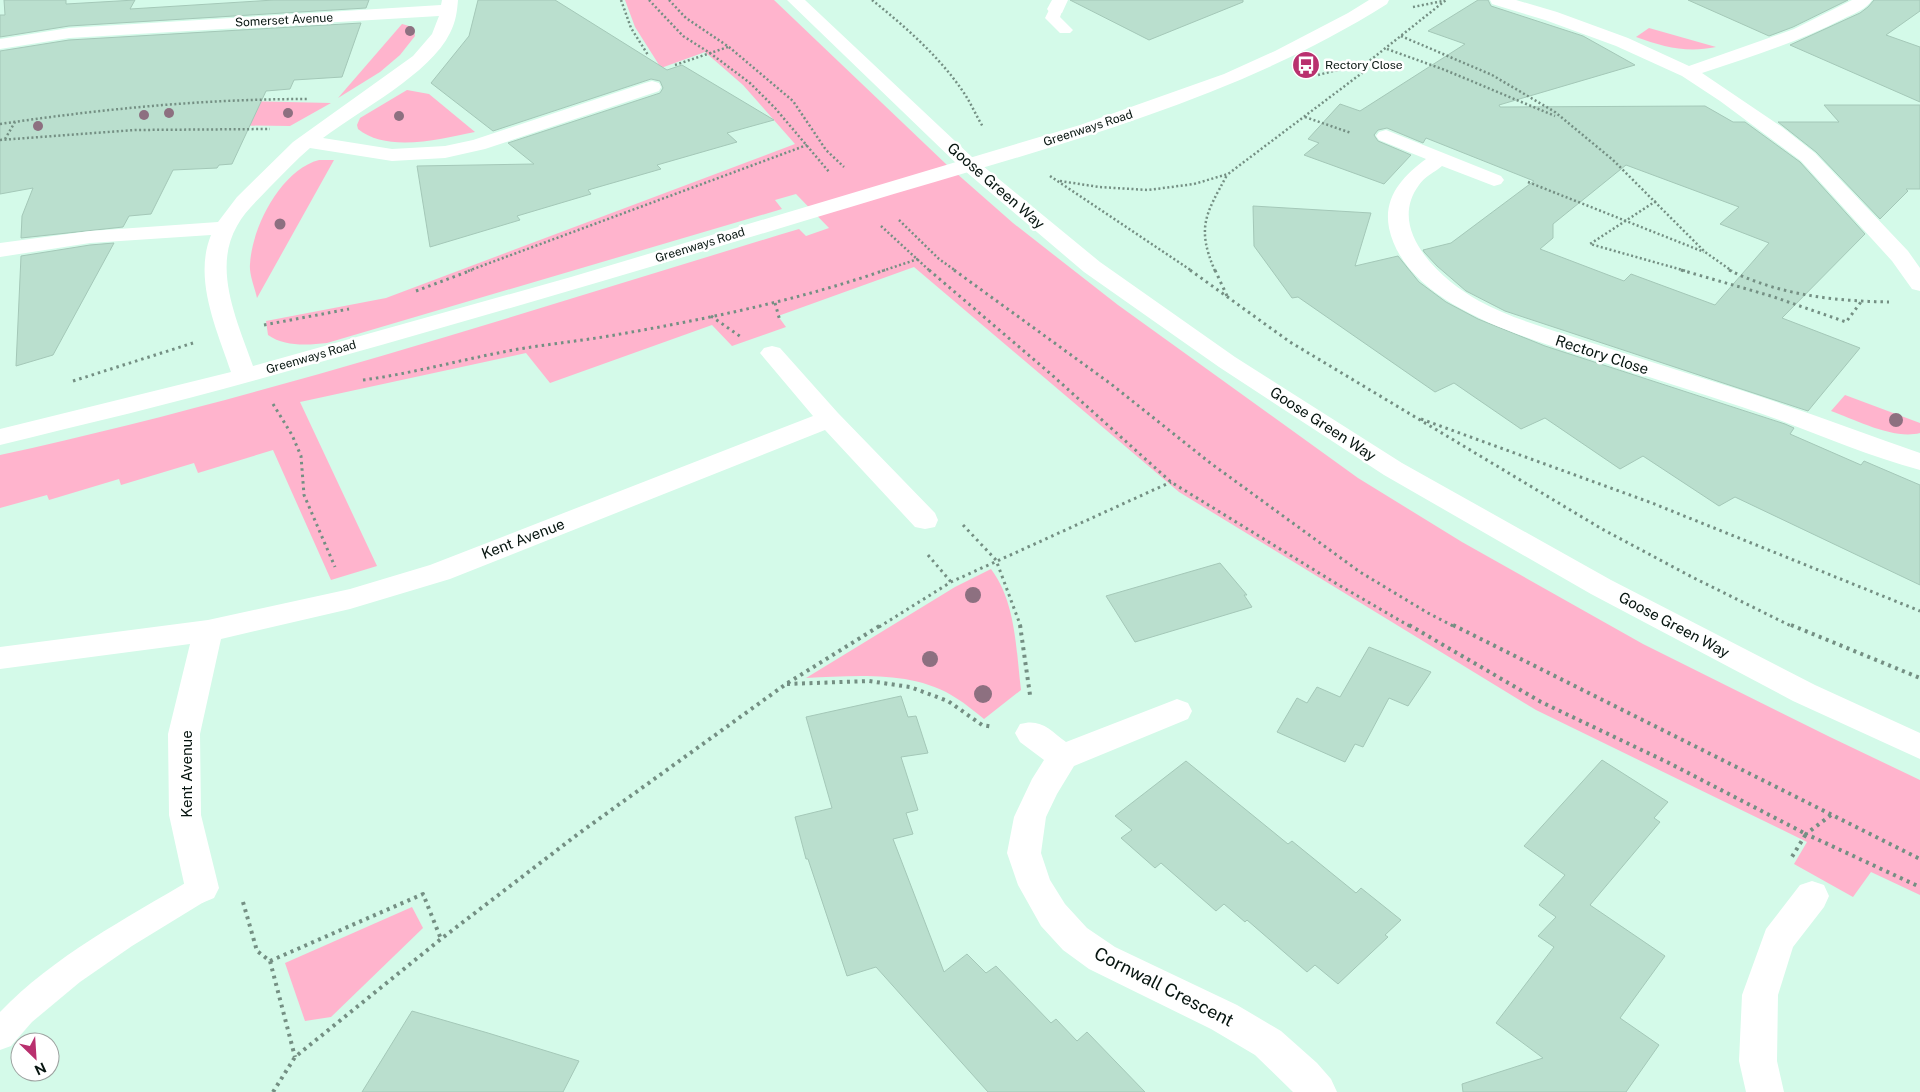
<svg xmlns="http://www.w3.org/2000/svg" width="1920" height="1092" font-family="'Public Sans',sans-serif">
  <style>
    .green { fill: #ffb4cd }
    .building { fill: #badfce; stroke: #a4c8b8; fill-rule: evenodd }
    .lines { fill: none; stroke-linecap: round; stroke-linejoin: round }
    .path-far2 { stroke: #748f83; stroke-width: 2.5; stroke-dasharray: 2 2.5; stroke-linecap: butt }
    .path-far1 { stroke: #748f83; stroke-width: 3; stroke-dasharray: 2.5 4; stroke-linecap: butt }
    .path { stroke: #748f83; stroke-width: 4; stroke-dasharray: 3 4.5; stroke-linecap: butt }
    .service { fill: #fff; fill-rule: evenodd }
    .minor { fill: #fff; fill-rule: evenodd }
    .secondary { fill: #fff; fill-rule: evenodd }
    .tree { fill: #8d7080 }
    .labels { text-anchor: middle; stroke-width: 5; stroke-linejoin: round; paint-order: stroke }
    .far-street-label { font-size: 12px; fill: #071510; stroke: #fff }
    .far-poi-label { font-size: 12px; fill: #071510; stroke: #fff; text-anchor: start }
    .street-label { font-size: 15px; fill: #071510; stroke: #fff }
    .near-street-label { font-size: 18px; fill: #071510; stroke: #fff }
  </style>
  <rect width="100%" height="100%" fill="#d4fae9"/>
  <g class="green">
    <path d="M625,0H774L947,165L1013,223L1118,305L1358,478L1462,542L1643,644L1830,737L1920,780V895L1871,872L1853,897L1794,864L1807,842L1536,710L1179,492L914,267L778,316L786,327L732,346L712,325L550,383L526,353L300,402L377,566L331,580L273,450L198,473L194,463L121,485L119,479L49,500L47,495L0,508V455C271,396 534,309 799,229L806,236L829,228L796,194L775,200L782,209L327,343C308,345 285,347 268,335L266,321L386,298L795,144L743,85L705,52L661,68L635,27Z"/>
    <path d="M402,24C410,26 414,27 415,36L400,55L380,72L338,98Z"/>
    <path d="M1649,28L1716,47C1687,53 1663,47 1636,37Z"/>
    <path d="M407,90L429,94L475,132C441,139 387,153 358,129L357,125L360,118Z"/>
    <polygon points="247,101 331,103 290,126 197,125"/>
    <path d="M319,160H334L257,298C255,288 249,275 250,264C252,227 281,170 319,160Z"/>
    <path d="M1845,395L1920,423V433C1894,440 1856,420 1831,411Z"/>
    <path d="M991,569C1016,602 1016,650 1021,690L984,719C975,712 966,704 956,698C914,670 854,676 806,678L955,587Z"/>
    <polygon points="412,907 423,928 331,1017 305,1021 285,963"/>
  </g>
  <g class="building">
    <polygon points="4,0 66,0 66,4 135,0 130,9 274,0 369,0 366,8 69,26 0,37 0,15 5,15"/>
    <polygon points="478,0 555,0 667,70 682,65 774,120 727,133 737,142 657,165 661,169 588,190 591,194 517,216 520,220 430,247 417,166 534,164 508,143 660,93 663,88 660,81 651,79 493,131 431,83 469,36"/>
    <polygon points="1070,0 1243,0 1243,2 1149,40"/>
    <path d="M1478,0H1488L1491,6L1583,36L1635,65L1499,105L1500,107L1705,106L1733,122H1745L1800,162L1865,234L1782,318L1860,348L1808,411L1505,311L1466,291L1437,266L1424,252L1423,250L1451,243L1534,181L1426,138L1423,143L1387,128L1378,130L1374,135L1378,141L1411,155L1384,184L1304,155L1319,143L1308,139L1340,104L1360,111L1465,44L1428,31ZM1626,165L1739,207L1720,224L1769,243L1715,305L1631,274L1624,281L1540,249L1553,238V224Z"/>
    <polygon points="1688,0 1848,0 1793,27 1769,36"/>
    <polygon points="1874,0 1920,0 1920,11 1886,35 1920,47 1920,102 1790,45 1860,13 1868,7"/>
    <polygon points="361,23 342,77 294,80 290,89 266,91 232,164 219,165 217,168 173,170 151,214 129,216 123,227 21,238 22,216 33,188 0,194 0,51 69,40"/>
    <polygon points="1824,105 1920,105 1920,189 1906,189 1908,191 1880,219 1816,152 1778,122 1839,122"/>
    <polygon points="1253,206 1371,213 1355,266 1398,256 1419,282 1446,302 1478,319 1545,346 1785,424 1794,428 1790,434 1861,465 1864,461 1920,485 1920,585 1735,497 1719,506 1643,456 1620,469 1545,418 1521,429 1454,383 1435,392 1298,297 1292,298 1254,246"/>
    <polygon points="114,243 53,355 16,366 21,256 90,245"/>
    <polygon points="1220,563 1247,595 1244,595 1252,607 1135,642 1106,596"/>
    <polygon points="1369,647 1431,672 1408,706 1389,698 1363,747 1355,744 1345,762 1277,732 1297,698 1307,703 1317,687 1340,697"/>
    <polygon points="901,696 908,717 916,716 928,753 901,757 918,810 906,813 913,834 893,839 944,972 967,954 986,973 996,966 1051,1023 1056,1019 1077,1041 1087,1032 1145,1092 988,1092 876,967 847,976 808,859 806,859 795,817 832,808 806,717"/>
    <polygon points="1602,760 1668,802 1654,818 1660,822 1590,905 1665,956 1620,1018 1659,1045 1626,1092 1463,1092 1462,1084 1543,1058 1496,1023 1554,947 1538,936 1556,917 1539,905 1565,875 1524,846"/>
    <polygon points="1186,761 1288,844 1292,841 1356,893 1361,888 1401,920 1385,935 1388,937 1338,984 1315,965 1307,972 1247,920 1245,922 1224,904 1216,911 1161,863 1155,868 1121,838 1132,830 1115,816"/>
    <polygon points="412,1011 488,1033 579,1061 563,1092 362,1092"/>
  </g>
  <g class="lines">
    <g class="path-far2">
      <polyline points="621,0 631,28 648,55"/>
      <polyline points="649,0 683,36 710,53 750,83 775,108 830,173"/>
      <polyline points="669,0 686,18 729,47 793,101 826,150 844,167"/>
      <path d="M872,0C907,28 942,59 966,96C972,106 977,117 983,127"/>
      <polyline points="1413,7 1443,1"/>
      <polyline points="1401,36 1492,75 1555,112 1613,160 1705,252 1732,271"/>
      <polyline points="1387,49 1445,70 1555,116"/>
      <polyline points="675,65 728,47"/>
      <polyline points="1318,75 1368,62 1446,0"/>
      <polyline points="1305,117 1351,133"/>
      <path d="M0,124C102,109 204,99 307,99"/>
      <polyline points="5,139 15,122"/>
      <polyline points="0,140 135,130 270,129"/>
      <polyline points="1050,176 1192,271"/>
      <polyline points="1060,181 1099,187 1148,190 1194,184 1228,174 1362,73 1368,62"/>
      <polyline points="1528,182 1704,252"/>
      <polyline points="1656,201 1590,244 1686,271"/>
      <polyline points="899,220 939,259 956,271"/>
      <polyline points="881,226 930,271"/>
      <polyline points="468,271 807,145"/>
      <polyline points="882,271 918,259"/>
      <path d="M1215,271C1196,227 1206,214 1227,175"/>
    </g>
    <g class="path-far1">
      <polyline points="929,270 1052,375 1171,482 1337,584 1411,627"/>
      <polyline points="954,270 1111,384 1209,462 1360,572 1428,613 1455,627"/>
      <polyline points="1190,270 1290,342 1602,529 1692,577 1793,627"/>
      <polyline points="1215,270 1228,298"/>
      <polyline points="1681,270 1771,296 1846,322 1861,302"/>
      <path d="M1729,270C1779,295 1834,301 1889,302"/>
      <polyline points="416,291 472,270"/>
      <polyline points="775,303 780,321"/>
      <polyline points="711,316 741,337"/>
      <polyline points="264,325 349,309"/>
      <path d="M363,380C416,373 467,358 519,349C549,344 579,341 609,336C702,320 796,301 885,270"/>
      <polyline points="73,381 193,343"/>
      <polyline points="273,404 292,435 301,456 304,495 335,567"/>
      <polyline points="1421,419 1652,503 1920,611"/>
      <polyline points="963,525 996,560 1021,627"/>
      <polyline points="928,555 951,582"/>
      <polyline points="879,627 951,582 1171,482"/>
    </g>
    <g class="path">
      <polyline points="1020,625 1030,695"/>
      <polyline points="1409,625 1541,702 1669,763 1806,834 1790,860"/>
      <polyline points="1453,625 1920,859"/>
      <polyline points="1791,625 1920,678"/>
      <polyline points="787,684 869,681 910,687 948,701 982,725 993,727"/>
      <polyline points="1831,815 1806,834 1920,887"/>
      <polyline points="243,902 257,951 270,961 295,1057"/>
      <polyline points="270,961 423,894 441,939"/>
      <polyline points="273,1092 295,1057 441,939 578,834 786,684 881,625"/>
    </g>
    <g class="service">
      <polygon points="1056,5 1061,6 1063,9 1060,17 1073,30 1070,33 1060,33 1045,18 1051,6"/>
      <path d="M202,875L212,879L217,888L212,897L132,946L80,982L32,1022L11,1046L0,1050V1012C54,956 125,919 192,879Z"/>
    </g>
    <g class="minor">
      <path d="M442,0H458C457,12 456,21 450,33C430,74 360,110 323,138L392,149L445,146L473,140L645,83L652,81L659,83L661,87L659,91L485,149L445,158L392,161L310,148C296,160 283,174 269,188C258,200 245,211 237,226C212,269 238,323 253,366L571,277L1080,125L1224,74L1275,51L1348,13L1369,0H1389L1387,4C1227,105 1034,151 854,206C655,266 456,325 256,380C171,404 85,424 0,445V429L231,372C217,330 193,279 211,235L90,243L0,257V243L90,231L218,222L237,197L293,142L413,56L432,34L439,16L69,38L0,49V39L69,28L441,5Z"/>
      <polygon points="1052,0 1068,0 1062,13 1050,13 1047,9"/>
      <path d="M1490,0H1516L1557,12L1628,38L1689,66L1794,29L1852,0H1872C1867,9 1853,14 1843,19C1798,42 1750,57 1702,73L1782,127L1815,153L1908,251L1920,268V291L1912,289L1892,261L1801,161L1720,101L1682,76L1616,46L1545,20L1492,4Z"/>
      <path d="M1386,130L1501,176L1504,180L1501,184L1494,186L1442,166C1435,172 1424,177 1419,185C1385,231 1443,281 1479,301C1512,319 1550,329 1586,341C1635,357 1684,372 1734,388C1796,408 1858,431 1920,453V470C1859,454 1801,426 1742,407C1696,392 1650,377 1605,363C1538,341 1406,309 1389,228C1383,197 1403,176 1426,159L1379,140L1376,136L1379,132Z"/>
      <polygon points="772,346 780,348 838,413 935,513 938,520 935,527 925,529 915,527 825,430 450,579 350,609 221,639 200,734 201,815 219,888 214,898 202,903 190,898 185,888 169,815 168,734 190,644 0,669 0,647 208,620 350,589 430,565 813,416 760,353 764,348"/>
      <path d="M1177,699L1188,703L1192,711L1188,719L1074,766L1057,794L1046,817L1041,853L1050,880L1065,904L1087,928L1115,947L1237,1005L1281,1031L1317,1063L1331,1079L1337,1092H1293L1255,1055L1211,1029L1089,969L1063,950L1041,926L1018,885L1007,853L1014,817L1032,779L1044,760L1020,742L1015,733L1020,724C1041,718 1050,730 1066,742Z"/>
      <polygon points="1812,881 1824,885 1829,896 1824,907 1793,947 1778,995 1777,1061 1784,1092 1746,1092 1739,1061 1742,995 1766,929 1800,885"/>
    </g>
    <polygon class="secondary" points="787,0 805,0 972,157 1100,262 1235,357 1402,463 1611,580 1815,685 1920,733 1920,759 1793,701 1591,594 1384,475 1219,367 1084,272 958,165"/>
  </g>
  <g class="tree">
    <circle cx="410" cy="31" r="5"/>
    <circle cx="169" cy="113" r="5"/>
    <circle cx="288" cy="113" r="5"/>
    <circle cx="144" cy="115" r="5"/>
    <circle cx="399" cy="116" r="5"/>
    <circle cx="38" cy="126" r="5"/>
    <circle cx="280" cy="224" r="5.5"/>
    <circle cx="1896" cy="420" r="7"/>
    <circle cx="973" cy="595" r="8"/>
    <circle cx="930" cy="659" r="8"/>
    <circle cx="983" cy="694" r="9"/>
  </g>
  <defs>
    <g id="bus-disc" transform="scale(1.4375)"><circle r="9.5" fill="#b9306e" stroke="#fff"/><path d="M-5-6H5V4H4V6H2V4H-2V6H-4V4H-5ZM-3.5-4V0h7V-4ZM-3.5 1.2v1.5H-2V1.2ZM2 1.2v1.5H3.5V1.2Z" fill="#fff"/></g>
  </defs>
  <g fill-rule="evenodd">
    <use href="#bus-disc" x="1306" y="65"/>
  </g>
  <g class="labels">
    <g class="far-street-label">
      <text transform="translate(284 20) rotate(-3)" y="4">Somerset Avenue</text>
      <text transform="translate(1088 128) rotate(-18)" y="4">Greenways Road</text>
      <text transform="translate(700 245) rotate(-17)" y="4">Greenways Road</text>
      <text transform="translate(311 357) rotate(-16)" y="4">Greenways Road</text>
    </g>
    <g class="far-poi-label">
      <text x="1325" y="69">Rectory Close</text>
    </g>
    <g class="street-label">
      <text transform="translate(996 186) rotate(41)" y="5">Goose Green Way</text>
      <text transform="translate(1602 355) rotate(18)" y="5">Rectory Close</text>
      <text transform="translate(1323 424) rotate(33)" y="5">Goose Green Way</text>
      <text transform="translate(523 539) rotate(-21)" y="5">Kent Avenue</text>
      <text transform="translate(1674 625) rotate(28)" y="5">Goose Green Way</text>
      <text transform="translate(187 774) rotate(-90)" y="5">Kent Avenue</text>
    </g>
    <g class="near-street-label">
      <text transform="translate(1164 987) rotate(27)" y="6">Cornwall Crescent</text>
    </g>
  </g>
  <g transform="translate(35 1057) rotate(155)"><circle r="24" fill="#ffffff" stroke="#9ca19f"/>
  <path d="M0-4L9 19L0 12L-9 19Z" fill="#b9306e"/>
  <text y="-8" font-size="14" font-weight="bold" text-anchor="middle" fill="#071510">N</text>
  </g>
</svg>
